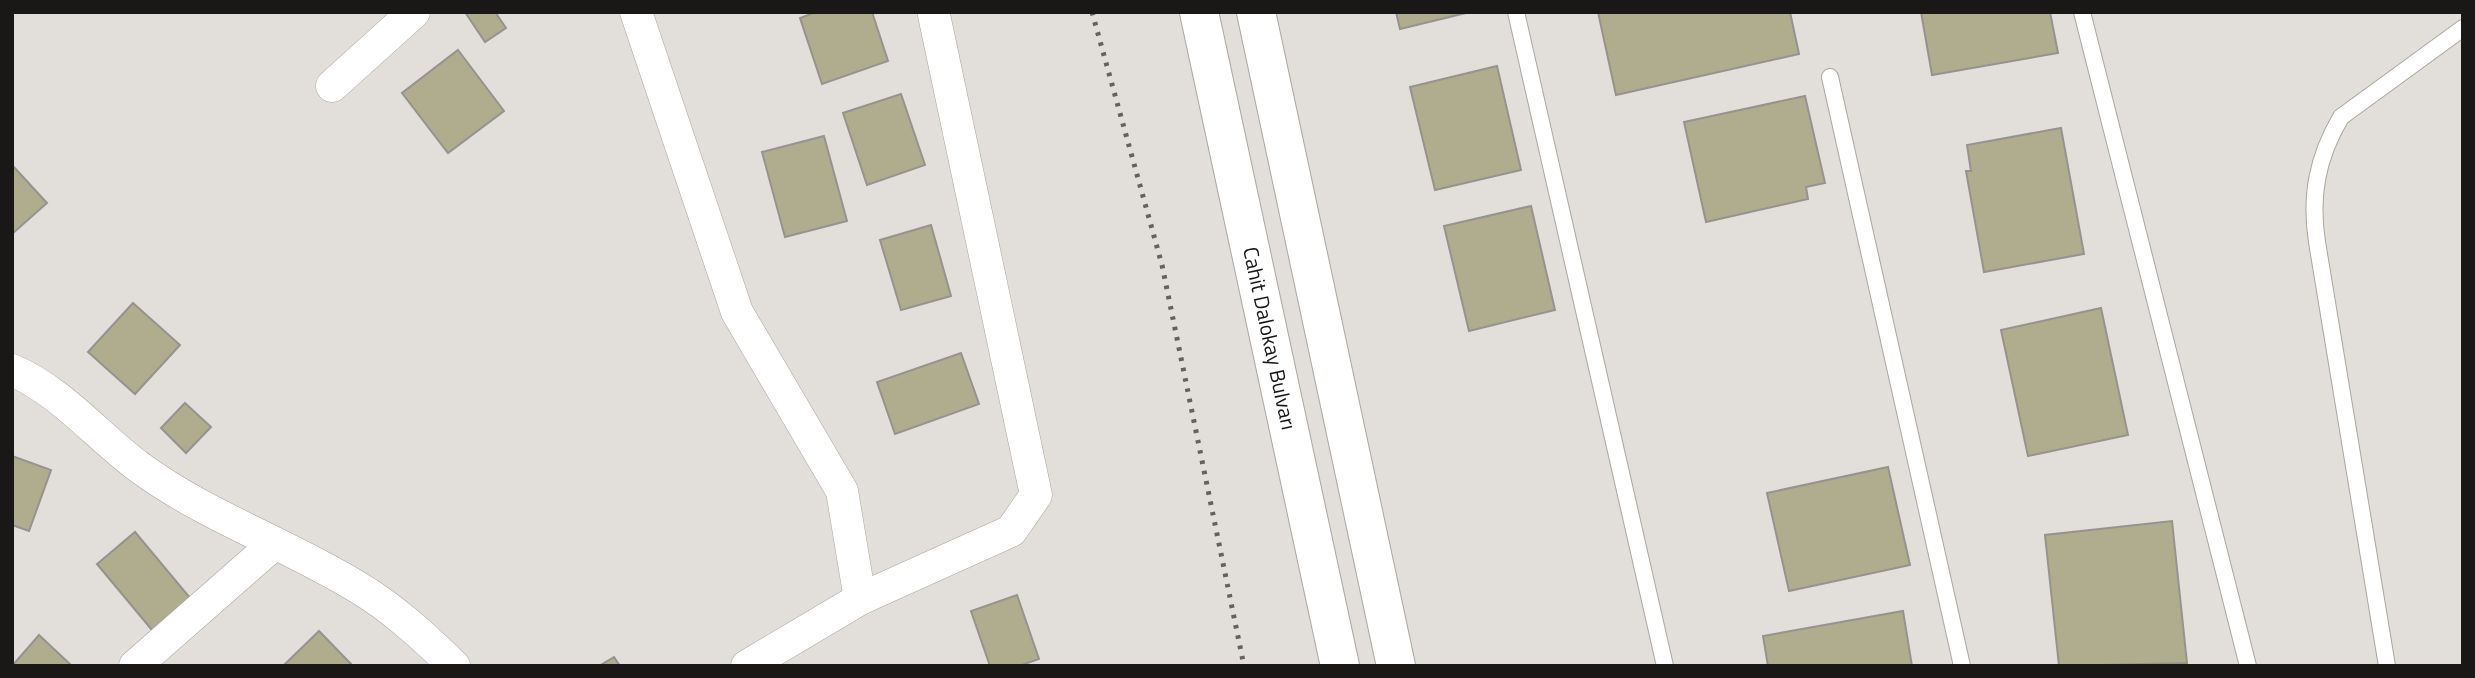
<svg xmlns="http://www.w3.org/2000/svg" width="2475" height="678" font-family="'Titillium Web',sans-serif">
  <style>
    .building { fill: #afad8e; stroke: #94948f; stroke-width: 2 }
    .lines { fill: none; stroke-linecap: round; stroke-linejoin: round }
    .service-casing { stroke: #aaa6a2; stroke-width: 18 }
    .minor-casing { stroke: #aaa6a2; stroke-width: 33 }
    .primary-casing { stroke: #aaa6a2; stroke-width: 40 }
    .service { stroke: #fff; stroke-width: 16 }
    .minor { stroke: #fff; stroke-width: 32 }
    .primary { stroke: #fff; stroke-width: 38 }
    .rail { stroke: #64615f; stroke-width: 5; stroke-dasharray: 3.5 7; stroke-linecap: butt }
    .labels { text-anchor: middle; stroke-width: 5; stroke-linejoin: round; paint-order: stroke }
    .street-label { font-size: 21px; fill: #1a1817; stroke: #efebe7 }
  </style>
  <rect width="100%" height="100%" fill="#e2deda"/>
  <g class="building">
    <polygon points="465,12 495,12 506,28 485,42"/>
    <polygon points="816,12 872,12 888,61 822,84 800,18"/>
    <polygon points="1396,12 1470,12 1400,29"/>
    <polygon points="1598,12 1790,12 1799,54 1616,95"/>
    <polygon points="1921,12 2050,12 2058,53 1932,75"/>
    <polygon points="458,50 504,111 448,153 402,93"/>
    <polygon points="1497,66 1521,170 1435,190 1410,87"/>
    <polygon points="901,94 925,165 867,185 843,113"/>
    <polygon points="1805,96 1825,183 1806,187 1808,199 1706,222 1684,122"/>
    <polygon points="2061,128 2084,254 1984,272 1966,171 1971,171 1967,145"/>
    <polygon points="824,136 847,221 785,237 762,152"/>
    <polygon points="12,165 47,203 12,234"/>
    <polygon points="1531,206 1555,310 1469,331 1444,226"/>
    <polygon points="931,225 951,296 901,310 880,240"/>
    <polygon points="133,303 180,345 135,394 88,352"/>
    <polygon points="2101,308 2128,435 2028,456 2001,330"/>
    <polygon points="961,353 979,404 895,434 877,382"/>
    <polygon points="185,403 211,427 186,453 161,428"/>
    <polygon points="12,456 51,470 29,531 12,525"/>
    <polygon points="1888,467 1910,565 1789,591 1767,493"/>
    <polygon points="2172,521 2187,663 2059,666 2045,535"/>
    <polygon points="135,532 196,605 157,636 97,564"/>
    <polygon points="1017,595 1039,659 1019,666 990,666 971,611"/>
    <polygon points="1903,611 1912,666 1768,666 1763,636"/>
    <polygon points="319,631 353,666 283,666"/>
    <polygon points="39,635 72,666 12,666"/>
    <polygon points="614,657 620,666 599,666"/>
  </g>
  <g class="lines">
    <g class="service-casing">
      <g id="service">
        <polyline points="1516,12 1665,666"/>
        <polyline points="2082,12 2248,666"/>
        <polyline points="1830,77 1962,666"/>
        <path d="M2387,666L2317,242C2310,196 2317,158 2341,117L2463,28"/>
      </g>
    </g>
    <g class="minor-casing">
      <g id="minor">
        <polyline points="636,12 737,312 842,491 860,599"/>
        <polyline points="332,86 414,12"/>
        <path d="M12,370C62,392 96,435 139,467C207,517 288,544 359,588C394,609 424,637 454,666"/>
        <polyline points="135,666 274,544"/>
        <polyline points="747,666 860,599 1011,531 1036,495 934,15"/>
      </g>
    </g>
    <g class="primary-casing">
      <g id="primary">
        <path id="s1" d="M1199,12L1340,666"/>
        <polyline points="1256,12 1396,666"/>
      </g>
    </g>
    <use href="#service" class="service"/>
    <use href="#minor" class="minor"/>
    <use href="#primary" class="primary"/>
    <polyline class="rail" points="1092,12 1162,265 1244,666"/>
  </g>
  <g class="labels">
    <g class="street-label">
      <text dy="7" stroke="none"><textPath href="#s1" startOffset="334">Cahit Dalokay Bulvarı</textPath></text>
    </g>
  </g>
  <rect width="2475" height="678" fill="none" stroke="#1a1817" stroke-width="28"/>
</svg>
